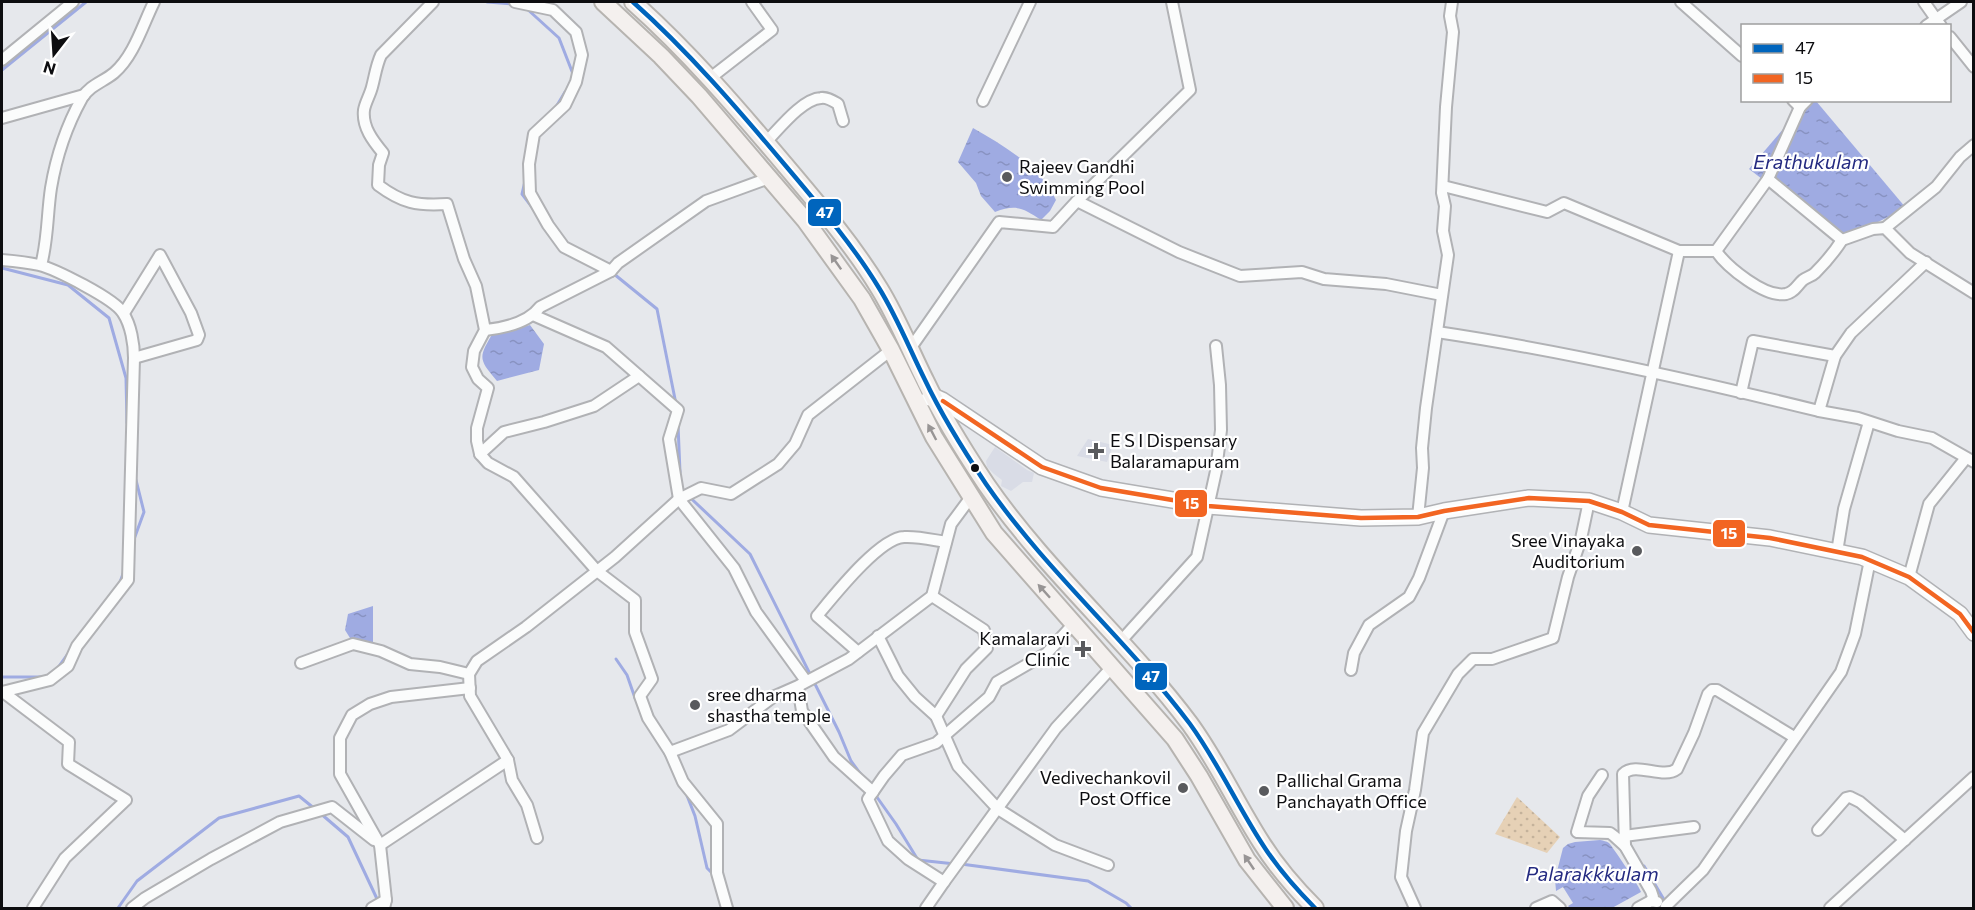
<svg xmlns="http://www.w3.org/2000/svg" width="1975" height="910" font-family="Commissioner,sans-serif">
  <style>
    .built { fill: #d9dce6 }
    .grass { fill: url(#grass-dots) }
    .water { fill: url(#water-ripples) }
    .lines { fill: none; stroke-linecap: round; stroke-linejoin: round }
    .stream { stroke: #9fabe2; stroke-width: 3 }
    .minor-casing { stroke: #b1b2b5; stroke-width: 14 }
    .secondary-casing { stroke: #b1b2b5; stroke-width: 18 }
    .primary-casing { stroke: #b7b4b0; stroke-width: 20 }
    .minor { stroke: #fbfcfc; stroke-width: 10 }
    .secondary { stroke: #fbfcfc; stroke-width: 15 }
    .primary { stroke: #f4f0ee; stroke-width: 16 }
    .bus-1-casing { stroke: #fff; stroke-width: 9 }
    .bus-2-casing { stroke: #fff; stroke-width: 9 }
    .bus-1 { stroke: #0065bd; stroke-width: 4.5 }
    .bus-2 { stroke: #f26522; stroke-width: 4.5 }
    .oneway { fill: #989595 }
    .poi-dot { fill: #595a5d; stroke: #fff; stroke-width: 2 }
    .bus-dot { fill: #0d0d10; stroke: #fff; stroke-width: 2 }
    .labels { text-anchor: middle; stroke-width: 4.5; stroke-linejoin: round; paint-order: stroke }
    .poi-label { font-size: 18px; fill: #0d0d10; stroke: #fff; text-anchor: start }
    .water-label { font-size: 20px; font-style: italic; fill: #242a81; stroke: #fff }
    .line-badge { stroke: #fff; stroke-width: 2 }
    .badge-label { font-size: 16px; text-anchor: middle; font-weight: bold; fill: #fff }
  </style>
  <defs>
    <pattern id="grass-dots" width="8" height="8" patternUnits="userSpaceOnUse" patternTransform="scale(1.5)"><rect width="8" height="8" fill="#e6d1b6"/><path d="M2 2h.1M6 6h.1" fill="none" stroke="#c4b29b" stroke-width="1.8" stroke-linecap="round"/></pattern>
    <pattern id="water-ripples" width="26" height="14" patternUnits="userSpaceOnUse" patternTransform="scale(1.5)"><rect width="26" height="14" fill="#9fabe2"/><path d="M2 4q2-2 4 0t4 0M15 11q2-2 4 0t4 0" fill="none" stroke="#8892c1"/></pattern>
  </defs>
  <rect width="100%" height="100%" fill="#e6e8ec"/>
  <g class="built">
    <polygon points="1088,439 1113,445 1107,462 1077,456"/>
    <polygon points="995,447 1027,470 1034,473 1032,482 1023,482 1011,491 1001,486 1002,480 994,474 987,467 986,461"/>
  </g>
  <polygon class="grass" points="1517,797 1560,837 1547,853 1495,834"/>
  <g class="water">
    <polygon points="1807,101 1816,101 1906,208 1842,240 1749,169"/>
    <path d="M973,128C1004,146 1041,167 1056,200L1050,211L1041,220C1023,208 1016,204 995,212L981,196L976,183L958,162Z"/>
    <path d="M530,325L544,344L539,370L497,381C477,358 479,357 494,331L513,330Z"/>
    <polygon points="373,606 373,647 355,646 345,630 348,614"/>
    <path d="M1600,840C1604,841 1606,841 1609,843C1612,846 1641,889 1641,892L1612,908H1570L1568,906L1573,903L1563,887L1556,891L1555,879L1563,848L1568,844L1575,842Z"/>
  </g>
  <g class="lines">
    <g class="stream">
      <polyline points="487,2 512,4"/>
      <polyline points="526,8 559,38 573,74"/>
      <polyline points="2,70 86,2"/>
      <polyline points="556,107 565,92"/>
      <polyline points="525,181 522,194 535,211"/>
      <polyline points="2,268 68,285 109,318 126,378 127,423"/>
      <polyline points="614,274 657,309 676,404"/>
      <polyline points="678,425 680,472"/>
      <polyline points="680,488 750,554 839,732 851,761 862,776"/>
      <polyline points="133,542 144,512 136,480"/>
      <polyline points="119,585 124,571"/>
      <polyline points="616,659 627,675 635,698"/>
      <polyline points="57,669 67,655"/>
      <polyline points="2,677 45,677"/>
      <polyline points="686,793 695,816 707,868 713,874"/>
      <polyline points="874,793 896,824 918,860 955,864"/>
      <polyline points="320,813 348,837 378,901"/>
      <polyline points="961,864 1088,881 1126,903 1131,908"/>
      <polyline points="1644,866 1666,903"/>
      <polyline points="118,908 137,881 219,818 299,796 315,809"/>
    </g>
    <g class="minor-casing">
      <g id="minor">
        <path d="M433,2L381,55C376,66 375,76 372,87C370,95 365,103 364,110C362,127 373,141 383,153L379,165L378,185C402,203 417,206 447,204L464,259L476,286L485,330L474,351L472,367L478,379L488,388L477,428V441L480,454L488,463L514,477L597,571L635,600V632L652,679L640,696L648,718L670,752L683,782L717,824V873L727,908"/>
        <polyline points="515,2 553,10 576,32 582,55 576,82 565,105 534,134 529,164 530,193 548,225 564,247 611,271"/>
        <polyline points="1681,2 1742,56"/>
        <polyline points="1924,2 1941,26"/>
        <polyline points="1926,26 1961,2"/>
        <polyline points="1950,37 1974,67"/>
        <polyline points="2,60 73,2"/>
        <polyline points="709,79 772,30 752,2"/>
        <polyline points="1793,100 1800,107 1807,100"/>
        <polyline points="983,101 1030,2"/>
        <polyline points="2,118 84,95"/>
        <path d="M766,142C779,129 802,99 821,98C827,97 833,101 838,104L843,121"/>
        <polyline points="1768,179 1842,240"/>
        <polyline points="1443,186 1547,212 1564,203 1679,251 1716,251 1768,179 1800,107"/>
        <polyline points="1077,201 1179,252 1240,276 1302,272 1324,279 1386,284 1442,295"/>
        <polyline points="1885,228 1936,187 1960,157 1974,145"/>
        <path d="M1716,251C1727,267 1765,298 1786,294C1795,292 1797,285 1803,280C1807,277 1812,276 1815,273C1825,263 1835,251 1842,240L1873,229L1885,228L1910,253L1974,293"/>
        <path d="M2,260C14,261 26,262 39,265C55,269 115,299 123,313C131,325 134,344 134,358L128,580L77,646L68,666L50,680L2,692"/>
        <path d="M41,265C48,240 47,214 51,188C56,158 67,125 82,98C90,85 103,82 114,73C134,56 143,24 154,2"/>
        <polyline points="124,313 160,255 191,313 199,335 197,340 134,358"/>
        <polyline points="533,315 606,347 678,410 669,439 679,499 734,568 756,612 806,681"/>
        <path d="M485,330C504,328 528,323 540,307L611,271L618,263L706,201L769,178"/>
        <path d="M1437,332C1565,351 1693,380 1819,411L1835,356L1851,333L1926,262"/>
        <polyline points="910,349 999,222 1053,227 1077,201 1190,90 1172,2"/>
        <polyline points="1741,393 1753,341 1835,356"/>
        <polyline points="1819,411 1858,418 1898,431 1932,438 1974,462"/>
        <polyline points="480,454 504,432 544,422 594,406 639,376"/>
        <polyline points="1622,512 1679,251"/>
        <polyline points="1418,517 1423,468 1422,448 1426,408 1448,255 1443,231 1445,206 1442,193 1446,107 1453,32 1450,16 1452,2"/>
        <polyline points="1837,552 1844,509 1869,422"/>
        <polyline points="1909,577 1929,504 1966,458"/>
        <polyline points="932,596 984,630 987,648 966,669 936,716"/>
        <polyline points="878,636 898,676 915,697 936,716 958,766 998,809 1055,845 1108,865"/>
        <polyline points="1120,642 1197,557 1216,471 1221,430 1220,385 1216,346"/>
        <path d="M858,652L817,616C833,597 879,538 904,537C917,536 933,540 946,542"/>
        <polyline points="301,663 353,644 381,651 410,664 440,667 469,674"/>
        <polyline points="1351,670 1354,653 1369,625 1409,597 1419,578 1444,511"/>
        <polyline points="800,685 849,659 932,596 951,524 971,497"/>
        <polyline points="3,692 69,742 68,764 126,800 65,858 33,908"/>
        <polyline points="670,752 729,730 773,697 798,686 802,711 834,757 873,792"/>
        <polyline points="1602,775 1588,796 1577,832 1610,833 1614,836 1625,846 1651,891 1653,897 1651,901"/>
        <polyline points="1818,830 1846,798 1850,797 1860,802 1905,840"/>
        <polyline points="1624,836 1694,827"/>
        <polyline points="537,838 527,805 512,780 508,760 470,696 469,674 477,661 526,627 615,557 679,499 701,488 731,494 778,464 795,444 808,415 891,350"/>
        <polyline points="380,845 508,760"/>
        <path d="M1625,846L1623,774C1636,761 1663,780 1677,769L1694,733L1708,694L1712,690H1717L1794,737"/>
        <polyline points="944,882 1056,728 1113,666"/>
        <polyline points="1666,906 1703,870 1841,672 1855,634 1870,560"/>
        <polyline points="132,908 145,898 211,859 280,822 332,807 374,840"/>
        <polyline points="372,908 386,900"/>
        <polyline points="384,908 386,900 380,845 340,774 340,738 352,715 370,704 391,697 470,688"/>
        <polyline points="926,908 944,882 908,859 888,841 868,799 884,776 902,755 936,743 989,697 997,682 1047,653 1069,629 1072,622"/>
        <polyline points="1415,908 1401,877 1406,831 1415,790 1423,733 1458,674 1473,659 1492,659 1553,638 1568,577 1581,539 1589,501"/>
        <polyline points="1536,908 1552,901 1560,908"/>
        <polyline points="1638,908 1651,901 1657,902"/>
        <polyline points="1830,908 1974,777"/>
      </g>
    </g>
    <g class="secondary-casing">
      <polyline id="secondary" points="929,398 933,396 942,400 1042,467 1101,488 1208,506 1361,518 1418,517 1444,511 1529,498 1589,501 1622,512 1649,525 1770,538 1862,557 1909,577 1960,614 1974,633"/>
    </g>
    <g class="primary-casing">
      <g id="primary">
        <polyline points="603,2 661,56 699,96 805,220 862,299 891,350 934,437 994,533 1175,739 1199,776 1247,860 1285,908"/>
        <path d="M633,2C688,51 737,108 785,165C817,203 853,245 879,288C897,317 910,350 925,380C942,416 964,451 986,484C1046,571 1127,640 1190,724C1217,761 1236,803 1261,842C1276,866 1295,888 1315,908"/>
      </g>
    </g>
    <use href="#minor" class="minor"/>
    <use href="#secondary" class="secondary"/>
    <use href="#primary" class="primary"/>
    <g class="bus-1-casing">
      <path id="bus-1" d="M633,2C688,51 737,108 785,165C817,203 853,245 879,288C897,317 910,350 925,380C942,416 964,451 986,484C1046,571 1127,640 1190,724C1217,761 1236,803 1261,842C1276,866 1295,888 1315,908"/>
    </g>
    <g class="bus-2-casing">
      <polyline id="bus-2" points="943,401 1042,467 1101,488 1208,506 1361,518 1418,517 1444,511 1529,498 1589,501 1622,512 1649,525 1770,538 1862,557 1909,577 1960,614 1974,633"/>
    </g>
    <use href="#bus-1" class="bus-1"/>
    <use href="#bus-2" class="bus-2"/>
  </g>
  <defs><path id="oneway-solid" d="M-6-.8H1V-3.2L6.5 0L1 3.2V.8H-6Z" transform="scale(1.5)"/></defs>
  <g class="oneway">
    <use href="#oneway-solid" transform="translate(836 262) rotate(-125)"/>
    <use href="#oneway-solid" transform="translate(932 432) rotate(-118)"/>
    <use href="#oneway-solid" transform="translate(1044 591) rotate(-132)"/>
    <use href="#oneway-solid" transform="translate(1249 862) rotate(-124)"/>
  </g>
  <g class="poi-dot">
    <circle cx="1007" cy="177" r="6"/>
    <path d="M1093 442h6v6h6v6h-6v6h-6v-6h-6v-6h6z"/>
    <circle cx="1637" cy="551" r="6"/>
    <path d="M1080 640h6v6h6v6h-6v6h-6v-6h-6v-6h6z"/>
    <circle cx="695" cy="705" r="6"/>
    <circle cx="1183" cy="788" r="6"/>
    <circle cx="1264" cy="791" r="6"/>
  </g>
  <circle class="bus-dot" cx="975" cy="468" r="5"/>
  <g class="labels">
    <g class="poi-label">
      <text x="1019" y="173">Rajeev Gandhi<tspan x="1019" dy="21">Swimming Pool</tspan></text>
      <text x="1110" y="447">E S I Dispensary<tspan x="1110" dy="21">Balaramapuram</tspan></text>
      <text x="1625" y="547" text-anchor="end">Sree Vinayaka<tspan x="1625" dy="21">Auditorium</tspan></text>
      <text x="1070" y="645" text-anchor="end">Kamalaravi<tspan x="1070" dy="21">Clinic</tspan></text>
      <text x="707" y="701">sree dharma<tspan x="707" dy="21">shastha temple</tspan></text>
      <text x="1171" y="784" text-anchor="end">Vedivechankovil<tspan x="1171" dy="21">Post Office</tspan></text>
      <text x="1276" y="787">Pallichal Grama<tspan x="1276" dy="21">Panchayath Office</tspan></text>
    </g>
    <g class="water-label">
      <text x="1811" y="169">Erathukulam</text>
      <text x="1592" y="881">Palarakkkulam</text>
    </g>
  </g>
  <g class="line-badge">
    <rect x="807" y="198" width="35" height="29" rx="6" fill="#0065bd"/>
    <rect x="1174" y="489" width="34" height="29" rx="6" fill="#f26522"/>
    <rect x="1712" y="519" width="34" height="29" rx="6" fill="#f26522"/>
    <rect x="1134" y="662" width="34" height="29" rx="6" fill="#0065bd"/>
  </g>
  <g class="badge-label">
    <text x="825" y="218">47</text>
    <text x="1191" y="509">15</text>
    <text x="1729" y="539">15</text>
    <text x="1151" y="682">47</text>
  </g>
  <rect width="1975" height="910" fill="none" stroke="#0d0d10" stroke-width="6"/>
  <rect x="1741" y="24" width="210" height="78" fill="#ffffff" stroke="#9e9e9f" stroke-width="1.5"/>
  <rect x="1753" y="44" width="30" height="9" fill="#0065bd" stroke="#9e9e9f" stroke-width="1.5"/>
  <text x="1795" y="54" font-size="18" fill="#0d0d10">47</text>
  <rect x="1753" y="74" width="30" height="9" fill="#f26522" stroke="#9e9e9f" stroke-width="1.5"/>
  <text x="1795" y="84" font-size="18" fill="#0d0d10">15</text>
  <g transform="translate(54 54) rotate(197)" stroke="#ffffff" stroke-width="4.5" paint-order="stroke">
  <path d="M0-4.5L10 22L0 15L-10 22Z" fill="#0d0d10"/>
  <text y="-9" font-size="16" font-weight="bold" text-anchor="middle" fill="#0d0d10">N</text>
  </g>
</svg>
